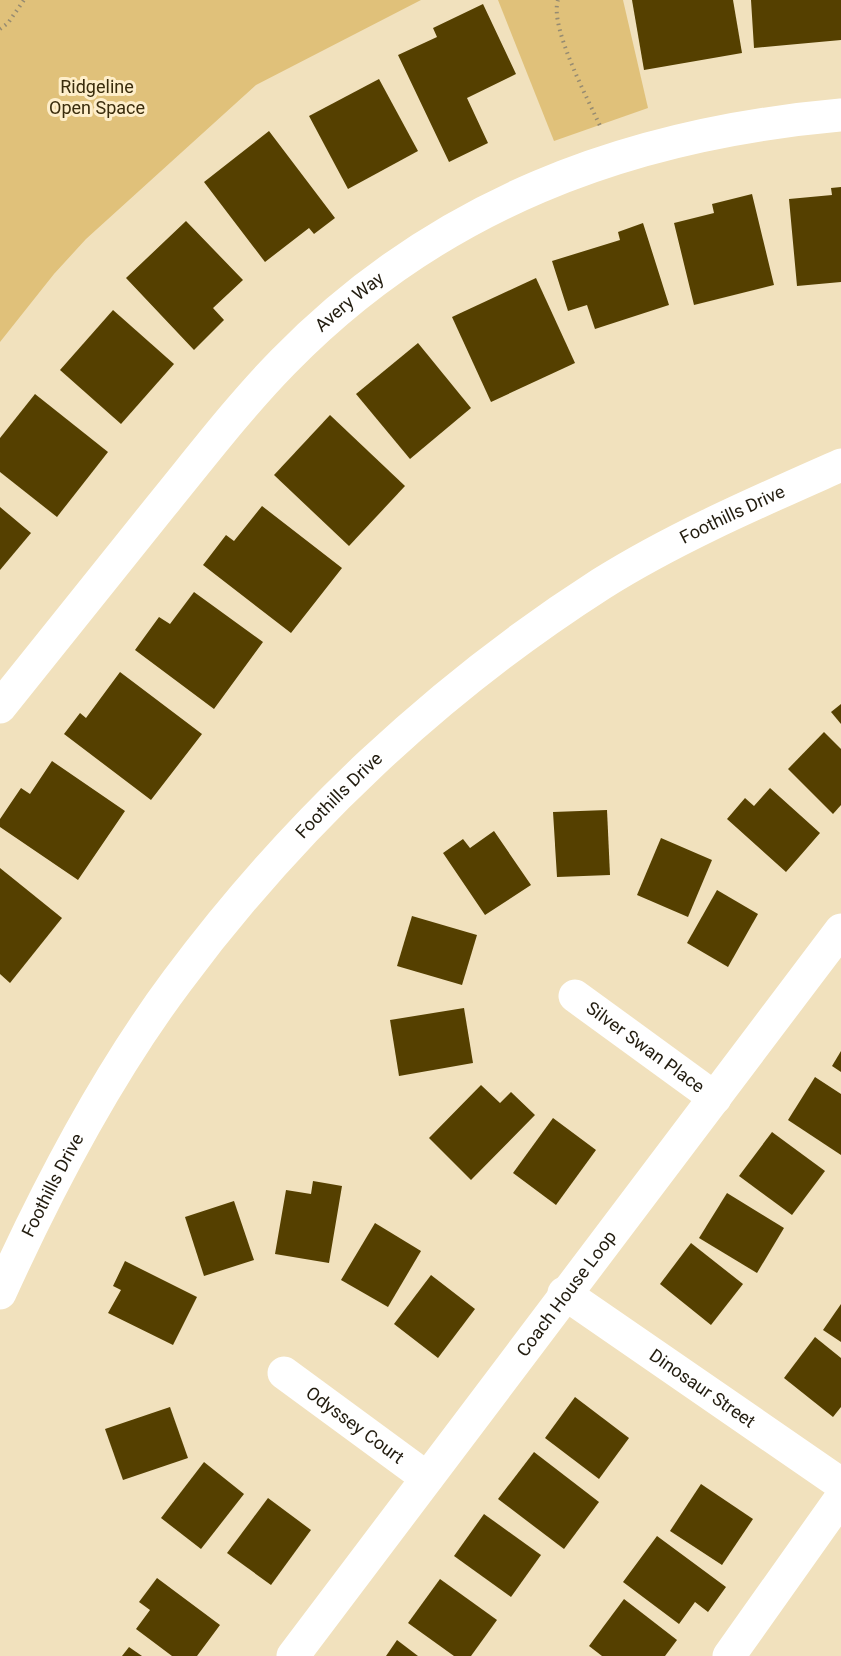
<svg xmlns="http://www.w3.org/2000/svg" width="841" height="1656" font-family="Roboto,sans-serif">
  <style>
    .green { fill: #e0c17a }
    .building { fill: #554000 }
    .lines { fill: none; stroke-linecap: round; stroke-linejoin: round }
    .path { stroke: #968b71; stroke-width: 4; stroke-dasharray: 1.5 4.5; stroke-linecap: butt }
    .minor { stroke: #fff; stroke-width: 33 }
    .labels { text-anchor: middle; stroke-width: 6; stroke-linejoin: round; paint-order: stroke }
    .park-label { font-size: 18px; fill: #3a2c0c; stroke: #feeeca }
    .street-label { font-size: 18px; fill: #221c0f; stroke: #feeeca }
  </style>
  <rect width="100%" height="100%" fill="#f1e1bd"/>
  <g class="green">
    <polygon points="0,0 421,0 256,85 86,239 54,274 0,342"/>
    <polygon points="498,0 623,0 648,108 554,141"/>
  </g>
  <g class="building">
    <polygon points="632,0 733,0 742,53 644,70"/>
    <polygon points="751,0 841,0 841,40 754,48"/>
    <polygon points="483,4 516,74 467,98 488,143 449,162 398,55 437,37 433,28"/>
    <polygon points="379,79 418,151 348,189 309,116"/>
    <polygon points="269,131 335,218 314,234 309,228 265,262 204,182"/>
    <polygon points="841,187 841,282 797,286 789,199 832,195 831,188"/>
    <polygon points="752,194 774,285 694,305 674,223 714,213 712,204"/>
    <polygon points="186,221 243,280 213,308 224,320 194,350 126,278"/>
    <polygon points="643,223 669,305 595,329 587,305 568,311 552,261 620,240 618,232"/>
    <polygon points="536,278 575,363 491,402 452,317"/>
    <polygon points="113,310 174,364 121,424 60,370"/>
    <polygon points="418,343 471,408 410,459 356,394"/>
    <polygon points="35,394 108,452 57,517 0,472 0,438"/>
    <polygon points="330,415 405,486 349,546 274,475"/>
    <polygon points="262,506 342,568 291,633 203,565 226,535 234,541"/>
    <polygon points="0,507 31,533 0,570"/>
    <polygon points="194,592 263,642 214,709 135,650 159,617 170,624"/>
    <polygon points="120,672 202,734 151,800 64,734 80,713 86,718"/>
    <polygon points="841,704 841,724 831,712"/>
    <polygon points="824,732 841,749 841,805 833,814 788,769"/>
    <polygon points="52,761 125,811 78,880 0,827 0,819 21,788 30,794"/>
    <polygon points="770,788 820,833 786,872 727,819 745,798 754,806"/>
    <polygon points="607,810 610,875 557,877 553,812"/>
    <polygon points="494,831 531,885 485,915 443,853 463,839 470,848"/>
    <polygon points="661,838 712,860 688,917 637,895"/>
    <polygon points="0,868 62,918 10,983 0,974"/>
    <polygon points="717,890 758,914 728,967 687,943"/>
    <polygon points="412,916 477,935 462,985 397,966"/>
    <polygon points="464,1008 473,1063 399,1076 390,1020"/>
    <polygon points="841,1051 841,1072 832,1066"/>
    <polygon points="815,1077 841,1094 841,1155 788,1120"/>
    <polygon points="481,1085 500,1103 511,1092 535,1115 471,1180 429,1138"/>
    <polygon points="553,1118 596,1150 556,1205 513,1173"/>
    <polygon points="772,1132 825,1171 792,1215 739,1176"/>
    <polygon points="313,1181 342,1186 329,1263 275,1254 286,1190 311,1194"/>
    <polygon points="727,1193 784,1228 757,1273 699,1238"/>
    <polygon points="234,1201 254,1260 204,1276 185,1217"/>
    <polygon points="375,1223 421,1251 388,1307 341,1280"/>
    <polygon points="691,1243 743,1284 711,1325 660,1284"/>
    <polygon points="125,1261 197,1297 173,1345 108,1313 121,1290 113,1286"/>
    <polygon points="431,1275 475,1309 438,1358 394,1324"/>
    <polygon points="841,1304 841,1342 823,1330"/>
    <polygon points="815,1337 841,1358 841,1407 833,1417 784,1378"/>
    <polygon points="575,1397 629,1438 599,1479 545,1438"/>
    <polygon points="170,1407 188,1458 123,1480 105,1429"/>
    <polygon points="534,1452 599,1502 564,1549 498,1499"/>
    <polygon points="204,1462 244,1494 201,1549 161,1518"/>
    <polygon points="701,1484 753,1519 722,1565 670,1531"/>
    <polygon points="268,1498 311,1530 271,1585 227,1553"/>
    <polygon points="484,1514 541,1555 511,1597 454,1556"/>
    <polygon points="657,1536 726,1587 708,1612 695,1602 679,1624 623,1582"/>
    <polygon points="157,1578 220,1625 197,1656 172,1656 136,1629 150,1610 139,1602"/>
    <polygon points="440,1579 497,1620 471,1656 454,1656 408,1623"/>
    <polygon points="624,1599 677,1640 665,1656 602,1656 589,1646"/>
    <polygon points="397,1640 418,1656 386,1656"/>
    <polygon points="129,1647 142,1656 122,1656"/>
  </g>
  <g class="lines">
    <g class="path">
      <path d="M558,0C549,27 589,101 601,128"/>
      <polyline points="0,29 8,23 24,0"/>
    </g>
    <g class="minor">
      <path id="s1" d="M0,707C54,640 108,573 161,506C201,457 239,407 283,362C436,205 626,134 841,115"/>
      <path id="s2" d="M575,996L715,1098"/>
      <path id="s3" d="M0,1293C49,1185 106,1076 177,981C293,825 437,689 601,584C676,537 760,501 841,465"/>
      <path id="s4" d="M564,1293L841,1484"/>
      <path id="s5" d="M284,1373L427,1478"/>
      <path id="s6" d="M293,1656L841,930"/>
      <polyline points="729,1656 841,1498"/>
    </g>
  </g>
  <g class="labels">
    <g class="park-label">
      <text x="97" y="93">Ridgeline<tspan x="97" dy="21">Open Space</tspan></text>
    </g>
    <g class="street-label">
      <text dy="6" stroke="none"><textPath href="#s1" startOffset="536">Avery Way</textPath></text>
      <text dy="6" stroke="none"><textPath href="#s3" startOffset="1092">Foothills Drive</textPath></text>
      <text dy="6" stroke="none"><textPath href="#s3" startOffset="606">Foothills Drive</textPath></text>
      <text dy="6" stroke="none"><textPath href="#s2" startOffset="87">Silver Swan Place</textPath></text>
      <text dy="6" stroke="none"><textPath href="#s3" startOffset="120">Foothills Drive</textPath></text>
      <text dy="6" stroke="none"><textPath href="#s6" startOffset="454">Coach House Loop</textPath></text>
      <text dy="6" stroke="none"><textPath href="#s4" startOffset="168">Dinosaur Street</textPath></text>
      <text dy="6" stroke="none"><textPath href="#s5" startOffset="88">Odyssey Court</textPath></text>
    </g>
  </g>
</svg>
